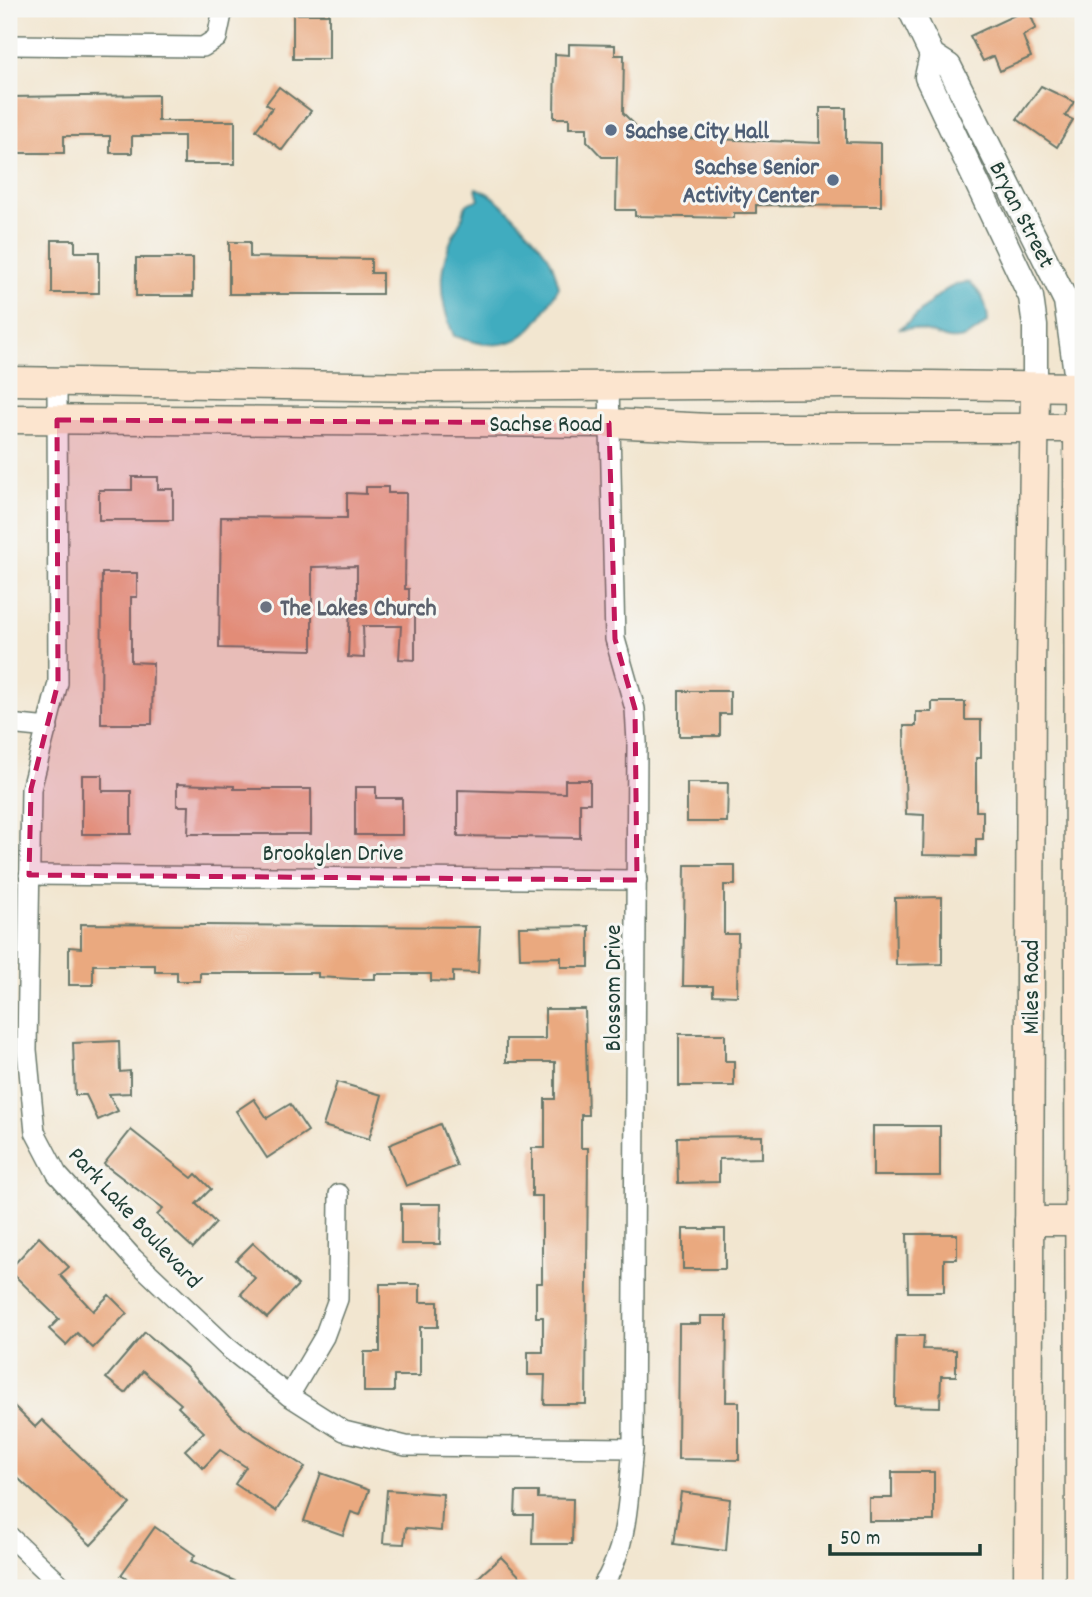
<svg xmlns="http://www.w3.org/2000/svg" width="1092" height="1597" font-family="Dekko,sans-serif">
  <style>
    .water { fill: #40acbf; stroke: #30747a; stroke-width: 2 }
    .building { fill: #eaa97f }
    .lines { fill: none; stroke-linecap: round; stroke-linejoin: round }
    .minor-casing { stroke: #69786b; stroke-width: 22 }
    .tertiary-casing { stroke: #69786b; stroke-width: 27 }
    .secondary-casing { stroke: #69786b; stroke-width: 31 }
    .minor { stroke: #fff; stroke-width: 19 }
    .tertiary { stroke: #fff; stroke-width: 24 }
    .secondary { stroke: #fce5cf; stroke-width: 28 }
    .marked { fill: #c2185b; fill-opacity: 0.2; stroke: #c2185b; stroke-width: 5; stroke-dasharray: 14 9; stroke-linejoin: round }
    .service-dot { fill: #5c6f8a; stroke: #f6f6f2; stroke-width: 2.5 }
    .worship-dot { fill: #6b7280; stroke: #f6f6f2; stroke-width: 2.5 }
    .labels { text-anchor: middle; stroke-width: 6; stroke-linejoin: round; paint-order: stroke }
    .service-label { font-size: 24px; font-weight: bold; fill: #4e5e75; stroke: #f6f6f2; text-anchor: start }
    .street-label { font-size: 24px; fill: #1f3d34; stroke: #f6f6f2 }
    .worship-label { font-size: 24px; font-weight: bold; fill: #5b616d; stroke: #f6f6f2; text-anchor: start }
  </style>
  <rect width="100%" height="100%" fill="#f6f6f2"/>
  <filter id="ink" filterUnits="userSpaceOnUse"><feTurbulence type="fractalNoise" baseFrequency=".0143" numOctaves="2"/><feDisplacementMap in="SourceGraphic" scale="14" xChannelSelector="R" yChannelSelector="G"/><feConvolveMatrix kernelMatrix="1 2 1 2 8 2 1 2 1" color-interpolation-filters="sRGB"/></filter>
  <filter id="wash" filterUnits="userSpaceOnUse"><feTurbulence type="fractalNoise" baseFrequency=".00686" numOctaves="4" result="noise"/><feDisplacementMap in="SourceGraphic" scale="28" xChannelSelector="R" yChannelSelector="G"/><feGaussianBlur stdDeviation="1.57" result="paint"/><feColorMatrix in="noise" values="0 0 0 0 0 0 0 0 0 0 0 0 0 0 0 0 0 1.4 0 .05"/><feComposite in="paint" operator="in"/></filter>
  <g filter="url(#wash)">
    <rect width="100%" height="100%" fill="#f2e6d0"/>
    <g class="water">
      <path d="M476,188C497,193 534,237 548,256C554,265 556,277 559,287C530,338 514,357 454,336C435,292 438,259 463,217C464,205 467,202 479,200Z"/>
      <path d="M969,282C982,293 987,304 988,321C947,360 941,324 899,329C923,315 939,284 969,282Z"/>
    </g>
    <g id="blocks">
      <g class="building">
        <polygon points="1028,9 1036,28 1023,36 1031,57 1000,71 994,56 983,61 970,36"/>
        <rect x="293" y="14" width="36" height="45"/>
        <polygon points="569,44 615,45 615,55 624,55 623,113 635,125 634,136 820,143 820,108 846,108 846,142 881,143 881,206 756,205 756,213 734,213 734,218 635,216 635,210 616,210 617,157 602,157 587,141 587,128 569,128 569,118 554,118 555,54 569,55"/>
        <polygon points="1041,86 1074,102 1065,116 1073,120 1057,147 1017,119"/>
        <polygon points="279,87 311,111 282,150 256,130 272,108 266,104"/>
        <polygon points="158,95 158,121 235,121 235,164 184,164 184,136 132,136 132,153 110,153 110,136 64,136 64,153 9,153 9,97"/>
        <polygon points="52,240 75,240 75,252 99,252 99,293 52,293"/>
        <polygon points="229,242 250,242 250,257 371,259 371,273 382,273 382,294 229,294"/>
        <rect x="136" y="258" width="57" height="38"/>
        <polygon points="132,477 158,477 158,489 173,489 173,520 99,520 99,490 132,490"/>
        <polygon points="366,487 388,487 388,493 406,493 405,589 409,589 409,613 415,614 415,660 399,659 401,626 363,626 364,658 348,657 350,604 357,604 357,566 312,567 312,650 219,648 221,517 347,518 347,493 366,494"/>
        <polygon points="102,573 137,573 137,597 131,597 131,662 153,663 152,724 101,724"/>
        <polygon points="679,691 730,691 730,714 720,714 720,736 679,736"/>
        <polygon points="932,702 965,702 965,720 981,720 981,758 976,758 976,811 983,811 983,839 976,839 976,856 923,855 924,815 906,814 904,726 916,726 916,712 932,712"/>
        <polygon points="82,775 102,775 102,791 131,791 131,834 82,834"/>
        <polygon points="565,780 590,780 590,803 580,803 580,838 458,836 458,790 565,793"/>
        <polygon points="687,783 728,783 727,822 687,822"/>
        <polygon points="177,784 234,786 234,789 311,789 311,834 188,834 189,806 177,806"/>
        <polygon points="355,787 376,787 376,798 402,798 402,835 355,835"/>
        <polygon points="685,865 735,865 735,885 724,885 724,934 738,934 737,996 713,995 713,986 683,986"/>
        <polygon points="942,897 942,964 896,965 895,898"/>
        <polygon points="81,924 480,927 478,973 453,972 453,982 431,981 431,974 375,974 375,979 354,979 318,977 318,973 200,973 200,981 177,981 177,972 155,972 155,965 93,965 93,985 69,985 69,947 81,948"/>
        <polygon points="589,926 589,967 561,967 561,957 520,958 519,927"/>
        <polygon points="545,1009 585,1009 588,1115 581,1115 581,1148 588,1148 586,1404 544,1404 545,1375 528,1375 528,1352 543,1352 543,1317 536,1317 536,1283 542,1283 542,1196 532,1196 532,1148 545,1148 545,1099 555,1099 555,1062 506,1062 506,1039 545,1039"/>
        <polygon points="679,1034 725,1034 725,1061 734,1061 734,1086 679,1086"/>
        <polygon points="119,1041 120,1072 130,1071 130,1093 109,1094 118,1111 98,1120 86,1095 75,1095 73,1043"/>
        <polygon points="337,1082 382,1095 369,1139 323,1126"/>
        <polygon points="254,1099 267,1118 290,1104 308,1131 267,1158 236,1111"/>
        <polygon points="440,1124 457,1166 406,1186 389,1145"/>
        <rect x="873" y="1126" width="67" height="50"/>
        <polygon points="131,1130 192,1178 196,1174 211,1189 196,1204 216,1223 193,1248 157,1215 163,1209 104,1164"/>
        <polygon points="762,1136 762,1158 719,1159 719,1182 678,1183 677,1137"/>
        <polygon points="401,1204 441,1204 440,1244 401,1244"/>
        <rect x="683" y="1229" width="42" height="40"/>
        <polygon points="907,1234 957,1234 957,1259 944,1259 944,1292 908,1292"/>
        <polygon points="39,1237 69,1267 60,1275 93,1311 109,1295 127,1313 93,1348 77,1333 66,1345 49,1329 59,1319 9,1270"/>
        <polygon points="253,1243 298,1285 267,1318 241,1294 255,1278 236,1260"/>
        <polygon points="380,1284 420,1284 420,1302 438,1302 438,1327 420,1327 420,1376 394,1376 394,1392 364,1392 364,1352 380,1352"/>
        <polygon points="700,1316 727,1316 726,1402 739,1402 739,1460 678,1459 679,1324 700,1324"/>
        <polygon points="145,1332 186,1367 241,1426 305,1467 276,1511 235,1484 246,1467 220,1450 203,1468 185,1450 204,1432 178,1407 181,1404 143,1371 125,1393 106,1378"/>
        <polygon points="896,1336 924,1336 923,1349 956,1350 956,1376 941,1376 940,1407 895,1406"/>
        <polygon points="9,1401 35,1427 42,1420 130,1504 91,1545 9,1470"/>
        <polygon points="892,1472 934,1472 934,1521 869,1521 869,1498 892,1498"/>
        <polygon points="321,1473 369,1490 360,1515 351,1512 343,1535 304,1521"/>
        <polygon points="387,1490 443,1494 441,1531 406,1528 404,1544 383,1543"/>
        <polygon points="516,1492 538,1492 538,1498 573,1499 572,1544 532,1544 533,1515 515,1515"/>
        <polygon points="681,1492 730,1499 726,1551 674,1544"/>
        <polygon points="155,1527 195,1555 191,1561 250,1588 139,1588 121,1575"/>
        <polygon points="501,1557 531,1588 468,1588 483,1573"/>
      </g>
    </g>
  </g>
  <g filter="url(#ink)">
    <use href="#blocks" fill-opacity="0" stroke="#69786b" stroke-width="2"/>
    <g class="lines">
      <g class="minor-casing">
        <g id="minor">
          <polyline points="9,45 203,47 217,38 223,9"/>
          <polyline points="57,382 58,683 31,789 27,1050 35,1132 57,1174 133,1258 227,1347 289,1396 344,1431 406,1446 633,1448"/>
          <polyline points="9,724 48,728"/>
          <polyline points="29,875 637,880"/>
          <polyline points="289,1396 324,1337 338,1299 339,1194"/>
          <polyline points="9,1536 64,1588"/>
          <path d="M601,1588C629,1547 628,1496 633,1448L637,742L635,709L615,639L609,386"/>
        </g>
      </g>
      <g class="tertiary-casing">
        <g id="tertiary">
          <polyline points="910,9 932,55 949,66 1066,301 1078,387"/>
          <polyline points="932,55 927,77 1031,297 1035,326 1035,387"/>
        </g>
      </g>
      <g class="secondary-casing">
        <g id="secondary">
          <polyline points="9,381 428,387 847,384 1083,387"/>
          <polyline points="1078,387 1080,1588"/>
          <polyline points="9,419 609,423 709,428 1083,428"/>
          <polyline points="1029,1221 1080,1221"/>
          <polyline points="1028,1588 1031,668 1035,387"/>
        </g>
      </g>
      <use href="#minor" class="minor"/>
      <use href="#tertiary" class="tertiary"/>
      <use href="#secondary" class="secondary"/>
    </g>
  </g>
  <path class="marked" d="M57,420L609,423L615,639L635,709L637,880L29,875L31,789L58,683Z"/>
  <g class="service-dot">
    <circle cx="611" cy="130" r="7"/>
    <circle cx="833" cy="180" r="7"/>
  </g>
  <circle class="worship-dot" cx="266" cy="607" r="7"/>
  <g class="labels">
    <g class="service-label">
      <text x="625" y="138">Sachse City Hall</text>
      <text x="819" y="174" text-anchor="end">Sachse Senior<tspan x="819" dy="28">Activity Center</tspan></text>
    </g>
    <g class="street-label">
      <text transform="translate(1023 214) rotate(63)" y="8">Bryan Street</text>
      <text x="546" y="431">Sachse Road</text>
      <text x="333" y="860">Brookglen Drive</text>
      <text transform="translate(1030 987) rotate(-90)" y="8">Miles Road</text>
      <text transform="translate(612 988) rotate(-90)" y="8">Blossom Drive</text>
      <text transform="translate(136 1217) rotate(47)" y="8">Park Lake Boulevard</text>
    </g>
    <g class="worship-label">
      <text x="280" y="615">The Lakes Church</text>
    </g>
  </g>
  <rect width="1092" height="1597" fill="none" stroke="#f6f6f2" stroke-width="35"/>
  <path d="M830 1544v10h150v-10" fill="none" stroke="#1f3d34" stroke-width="3.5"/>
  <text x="840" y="1544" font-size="21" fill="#1f3d34" stroke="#f6f6f2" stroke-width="5" paint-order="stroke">50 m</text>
</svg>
